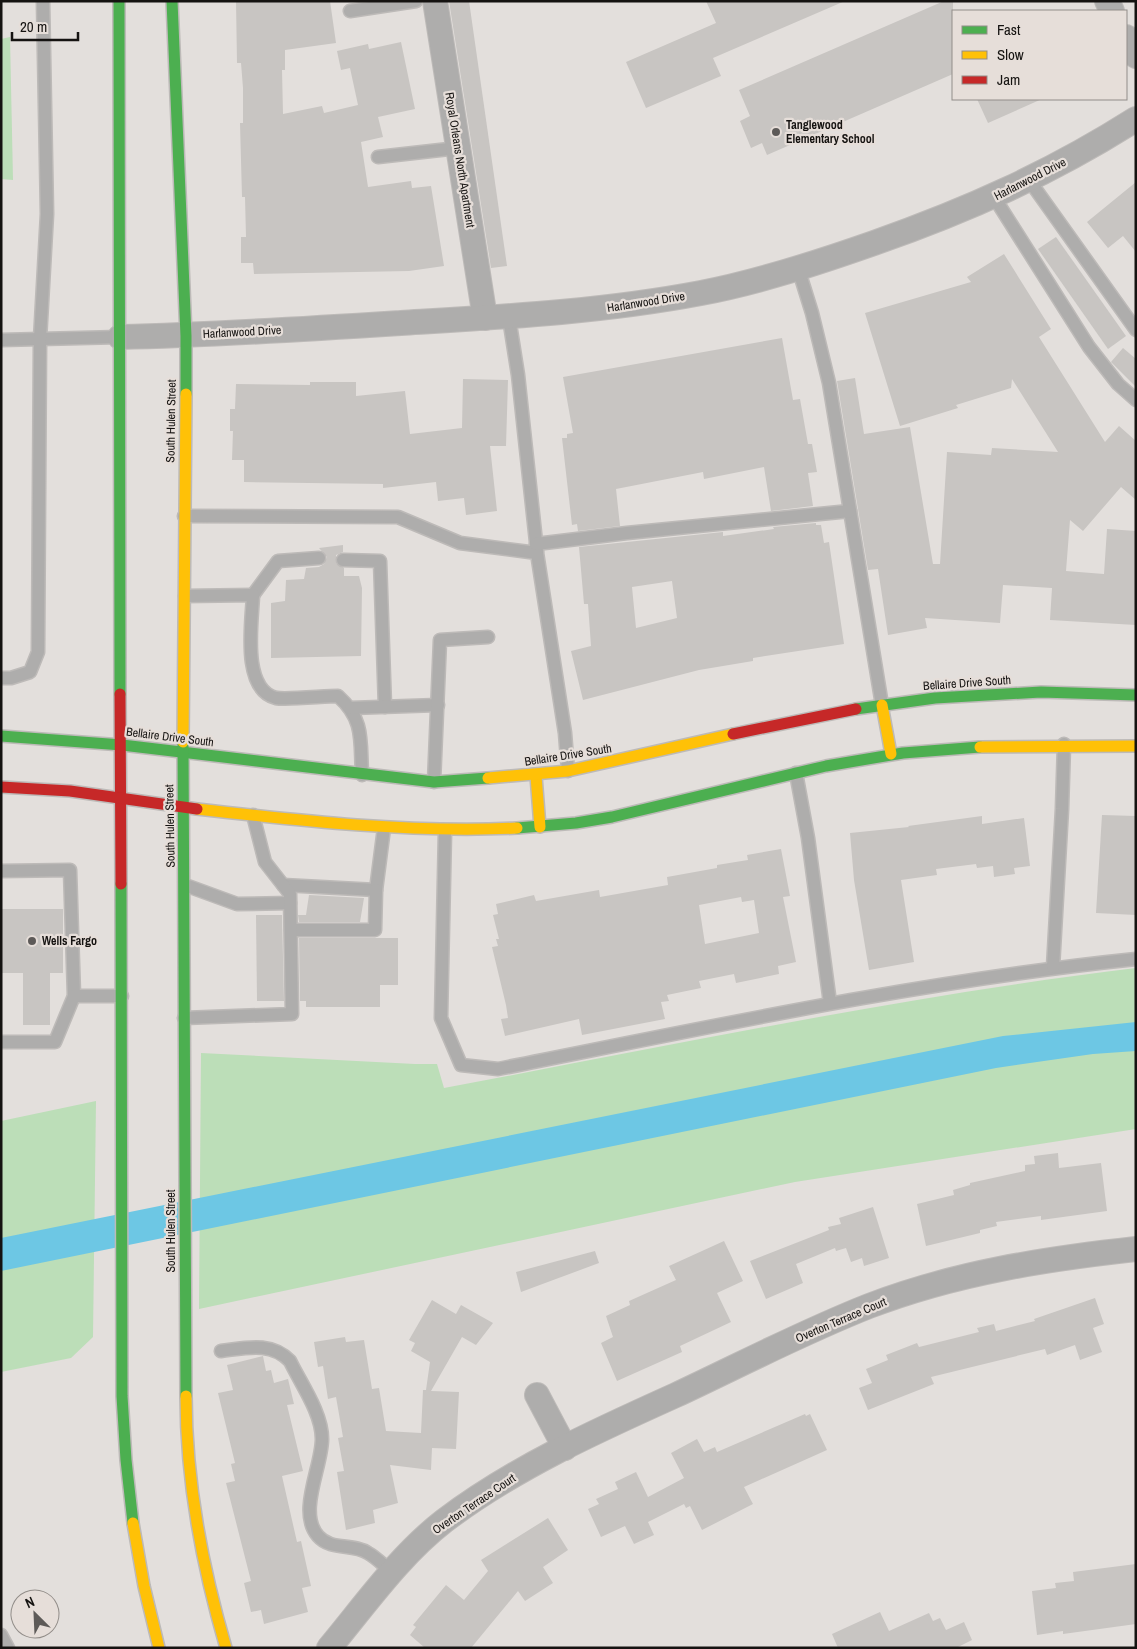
<svg xmlns="http://www.w3.org/2000/svg" width="1137" height="1649" font-family="'Archivo Narrow',sans-serif">
  <style>
    .green { fill: #bcdeb8 }
    .water { fill: #6dc7e4 }
    .building { fill: #c8c5c2; fill-rule: evenodd }
    .lines { fill: none; stroke-linecap: round; stroke-linejoin: round }
    .lane-casing { stroke: #bdbab8; stroke-width: 15 }
    .street-casing { stroke: #bdbab8; stroke-width: 26 }
    .fast-casing { stroke: #bdbab8; stroke-width: 14 }
    .slow-casing { stroke: #bdbab8; stroke-width: 14 }
    .jam-casing { stroke: #bdbab8; stroke-width: 14 }
    .lane { stroke: #aeadac; stroke-width: 12 }
    .street { stroke: #aeadac; stroke-width: 24 }
    .fast { stroke: #4caf50; stroke-width: 11 }
    .slow { stroke: #ffc107; stroke-width: 11 }
    .jam { stroke: #c62828; stroke-width: 11 }
    .poi-dot { fill: #5d5a58; stroke: #e6ded9; stroke-width: 2 }
    .labels { text-anchor: middle; stroke-width: 4.5; stroke-linejoin: round; paint-order: stroke }
    .poi-label { font-size: 12px; font-weight: bold; fill: #151311; stroke: #e6ded9; text-anchor: start }
    .street-label { font-size: 12px; fill: #151311; stroke: #e6ded9 }
  </style>
  <rect width="100%" height="100%" fill="#e3dfdc"/>
  <g class="green">
    <polygon points="10,37 13,180 1,179 1,39"/>
    <path d="M1136,968V1129L795,1182L199,1309L201,1053L415,1064H437L444,1088C674,1045 904,996 1136,968Z"/>
    <polygon points="96,1101 93,1337 71,1358 1,1372 1,1121"/>
  </g>
  <polygon class="water" points="1136,1022 1136,1051 1093,1054 996,1068 1,1271 1,1238 1003,1036"/>
  <g class="building">
    <polygon points="236,1 330,1 336,43 285,50 285,70 282,70 283,114 322,106 324,113 358,105 350,68 341,70 337,51 368,44 369,49 401,42 415,109 378,117 383,137 361,142 368,187 411,181 412,188 431,186 444,266 409,271 254,274 253,263 241,263 241,237 246,237 245,197 242,197 240,123 243,123 243,88 241,63 237,63"/>
    <polygon points="449,1 469,1 507,266 491,268"/>
    <polygon points="706,1 845,1 713,58 721,76 646,108 626,62 716,23"/>
    <polygon points="944,1 953,1 953,74 767,155 762,143 751,148 740,121 750,116 739,90"/>
    <polygon points="977,99 1042,99 988,123"/>
    <polygon points="1136,182 1136,252 1123,236 1108,248 1087,222"/>
    <polygon points="1056,237 1126,336 1108,349 1038,249"/>
    <polygon points="1004,254 1051,329 1039,337 1105,442 1119,426 1136,441 1136,500 1121,487 1083,531 1070,520 1066,571 1104,574 1107,529 1136,531 1136,625 1050,620 1052,588 1003,585 1000,623 925,618 927,628 888,635 878,569 868,570 837,381 855,378 864,434 910,427 933,564 940,564 947,452 991,455 992,448 1058,452 1012,379 1011,388 956,405 958,408 900,426 865,313 971,282 967,277"/>
    <polygon points="782,338 793,400 800,399 808,444 812,444 817,472 808,473 813,506 771,511 764,467 704,479 703,472 616,489 620,526 578,531 577,524 572,525 562,438 567,438 567,434 573,433 563,377"/>
    <polygon points="1123,348 1136,359 1136,387 1111,362"/>
    <polygon points="463,379 508,380 506,446 490,446 497,511 466,515 464,498 438,501 436,482 383,488 383,484 244,482 244,460 232,460 233,431 230,431 230,409 235,409 236,384 310,385 310,382 356,382 356,396 405,391 410,434 462,428"/>
    <path d="M816,523V525H821L824,543L829,542L844,644L753,658V661L699,670L583,700L571,651L591,646L588,604H584L579,547L723,532V536L774,529L773,527ZM672,581L677,618L636,628L632,587Z"/>
    <polygon points="343,545 343,552 336,555 336,563 344,568 344,576 359,576 362,588 361,656 271,658 271,603 285,601 286,580 304,579 306,568 319,567 324,564 327,557 319,548"/>
    <polygon points="1102,815 1136,816 1136,915 1096,913"/>
    <polygon points="982,816 982,824 1024,818 1030,866 1014,868 1015,874 994,877 993,866 977,868 976,864 936,869 937,875 901,880 914,962 869,970 854,880 850,833 909,827 908,826"/>
    <path d="M781,849L790,896L783,897L796,962L778,966L779,974L736,983L734,974L699,981L701,988L667,995L669,1001L661,1002L665,1019L582,1035L579,1019L505,1036L501,1019L508,1018L506,1005L492,947L498,946L496,939H499L493,915L498,914L496,904L534,895L536,901L599,890L600,897L668,885L667,877L717,868V865L748,860L747,855ZM741,897L742,902L754,900L759,933L705,944L699,905Z"/>
    <polygon points="309,895 364,898 360,922 299,922 298,915 306,915"/>
    <polygon points="1,909 63,909 63,973 50,973 50,1025 23,1025 23,973 1,973"/>
    <polygon points="256,915 282,915 284,1001 257,1001"/>
    <polygon points="299,938 398,938 398,985 380,985 380,1007 306,1007 306,1001 300,1001"/>
    <polygon points="1058,1153 1059,1168 1101,1163 1107,1211 1041,1220 1041,1216 996,1222 997,1226 980,1230 980,1233 926,1246 917,1204 954,1195 953,1190 970,1185 970,1183 1025,1171 1025,1165 1035,1164 1034,1156"/>
    <polygon points="873,1207 889,1258 864,1266 862,1258 851,1262 846,1248 836,1251 835,1248 796,1264 803,1283 766,1299 750,1261 829,1230 828,1227 841,1224 839,1218"/>
    <polygon points="724,1241 743,1281 717,1293 731,1322 680,1346 682,1352 617,1381 601,1343 613,1337 606,1316 630,1305 629,1301 676,1280 669,1266"/>
    <polygon points="595,1251 599,1263 521,1292 516,1272"/>
    <polygon points="1095,1298 1104,1324 1093,1328 1102,1352 1080,1360 1075,1345 1047,1355 1045,1349 931,1377 934,1384 868,1410 859,1388 872,1383 866,1369 888,1360 886,1355 917,1343 919,1347 979,1332 977,1328 994,1324 996,1331 1035,1321 1034,1319"/>
    <polygon points="432,1300 456,1314 461,1305 493,1323 476,1345 462,1337 431,1391 459,1392 456,1449 432,1448 431,1470 390,1465 398,1503 373,1510 375,1523 346,1530 337,1472 344,1471 338,1438 343,1437 336,1397 328,1399 323,1366 318,1367 314,1342 345,1337 346,1342 364,1340 372,1389 379,1388 386,1431 421,1433 423,1390 426,1390 430,1362 411,1351 415,1343 409,1340"/>
    <polygon points="263,1356 266,1371 271,1370 274,1383 288,1379 294,1404 287,1405 303,1471 282,1476 297,1542 301,1541 311,1586 302,1588 308,1612 264,1624 261,1610 251,1612 244,1583 251,1581 226,1483 235,1481 231,1464 235,1463 218,1393 233,1390 227,1365"/>
    <polygon points="805,1414 806,1416 810,1414 827,1450 744,1487 753,1504 702,1530 690,1506 686,1508 684,1504 648,1522 654,1535 634,1544 625,1526 601,1537 588,1509 599,1504 596,1499 618,1489 615,1482 636,1472 648,1497 684,1478 671,1453 697,1439 704,1452 715,1447 717,1452"/>
    <polygon points="548,1518 568,1550 543,1567 553,1583 525,1601 518,1591 471,1648 425,1648 410,1635 416,1627 413,1625 446,1585 464,1600 488,1571 481,1560"/>
    <polygon points="1136,1564 1136,1624 1063,1634 1063,1631 1037,1635 1032,1591 1056,1588 1055,1583 1074,1581 1073,1572"/>
    <polygon points="880,1612 889,1631 929,1613 933,1621 940,1618 946,1630 964,1622 972,1640 956,1648 838,1648 832,1634"/>
  </g>
  <g class="lines">
    <g class="lane-casing">
      <g id="lane">
        <polyline points="350,11 416,1"/>
        <polyline points="378,157 458,148"/>
        <polyline points="1029,180 1136,330"/>
        <polyline points="994,197 1089,347 1118,384 1136,400"/>
        <polyline points="798,268 812,313 829,383 882,705"/>
        <polyline points="509,318 518,375 537,551"/>
        <polyline points="1,340 120,337"/>
        <polyline points="184,516 398,517 460,543 537,553 565,733 568,771"/>
        <polyline points="536,544 627,533 850,511"/>
        <polyline points="343,560 380,561 385,707"/>
        <polyline points="253,595 278,561 319,558"/>
        <path d="M185,596L253,595C252,622 241,689 276,698C287,700 325,696 338,696C365,720 360,741 362,775"/>
        <polyline points="1,678 11,678 30,672 38,652 40,339 47,214 43,1"/>
        <polyline points="351,708 438,705"/>
        <polyline points="796,773 808,838 830,1003"/>
        <polyline points="434,782 440,640 488,637"/>
        <path d="M445,831L441,1018L461,1065L498,1069C710,1027 921,981 1136,959"/>
        <polyline points="1,871 70,870 74,996 55,1042 1,1042"/>
        <polyline points="185,885 237,904 290,903"/>
        <polyline points="283,885 376,890 384,828"/>
        <polyline points="291,930 375,930 376,890"/>
        <polyline points="1053,967 1062,809 1064,744"/>
        <polyline points="74,996 122,996"/>
        <polyline points="184,1018 292,1014 290,894 265,862 253,815"/>
        <path d="M221,1351C246,1348 271,1341 290,1361C301,1384 322,1413 322,1439C322,1467 297,1512 318,1536C331,1551 353,1543 368,1553C377,1558 384,1566 392,1572"/>
        <polyline points="1,1635 8,1648"/>
      </g>
    </g>
    <g class="street-casing">
      <g id="street">
        <polyline points="435,1 485,318"/>
        <polyline points="1107,1 1112,11"/>
        <polyline points="1126,37 1136,56"/>
        <path d="M120,337C214,335 307,329 401,323C501,317 601,312 701,293C759,282 817,263 874,243C968,210 1051,173 1136,119"/>
        <polyline points="537,1395 565,1448"/>
        <path d="M329,1648C365,1605 399,1556 444,1521C514,1468 596,1431 676,1395C740,1365 803,1332 869,1306C955,1273 1045,1259 1136,1249"/>
      </g>
    </g>
    <g class="fast-casing">
      <g id="fast">
        <polyline points="119,1 120,694"/>
        <polyline points="172,1 186,336 186,394"/>
        <polyline points="856,709 935,698 1041,692 1136,695"/>
        <polyline points="1,736 122,745 434,782 488,778"/>
        <polyline points="183,742 186,1396"/>
        <polyline points="517,828 576,823 612,817 826,766 903,753 980,747"/>
        <polyline points="121,884 122,1396 126,1460 133,1523"/>
      </g>
    </g>
    <g class="slow-casing">
      <g id="slow">
        <polyline points="882,705 891,754"/>
        <polyline points="183,742 186,394"/>
        <polyline points="980,747 1136,746"/>
        <polyline points="536,776 540,827"/>
        <polyline points="488,778 568,771 733,734"/>
        <path d="M197,809C303,821 410,833 517,828"/>
        <path d="M186,1396C186,1481 202,1566 226,1648"/>
        <polyline points="133,1523 144,1586 159,1648"/>
      </g>
    </g>
    <g class="jam-casing">
      <g id="jam">
        <polyline points="120,694 121,884"/>
        <polyline points="733,734 856,709"/>
        <polyline points="1,787 70,791 197,809"/>
      </g>
    </g>
    <use href="#lane" class="lane"/>
    <use href="#street" class="street"/>
    <use href="#fast" class="fast"/>
    <use href="#slow" class="slow"/>
    <use href="#jam" class="jam"/>
  </g>
  <g class="poi-dot">
    <circle cx="776" cy="132" r="5"/>
    <circle cx="32" cy="941" r="5"/>
  </g>
  <g class="labels">
    <g class="poi-label">
      <text x="786" y="129">Tanglewood<tspan x="786" dy="14">Elementary School</tspan></text>
      <text x="42" y="945">Wells Fargo</text>
    </g>
    <g class="street-label">
      <text transform="translate(460 160) rotate(81)" y="4">Royal Orleans North Apartment</text>
      <text transform="translate(1030 179) rotate(-27)" y="4">Harlanwood Drive</text>
      <text transform="translate(646 302) rotate(-9)" y="4">Harlanwood Drive</text>
      <text transform="translate(242 332) rotate(-3)" y="4">Harlanwood Drive</text>
      <text transform="translate(171 421) rotate(-89)" y="4">South Hulen Street</text>
      <text transform="translate(967 683) rotate(-4)" y="4">Bellaire Drive South</text>
      <text transform="translate(170 737) rotate(7)" y="4">Bellaire Drive South</text>
      <text transform="translate(568 755) rotate(-9)" y="4">Bellaire Drive South</text>
      <text transform="translate(170 826) rotate(-91)" y="4">South Hulen Street</text>
      <text transform="translate(171 1231) rotate(-90)" y="4">South Hulen Street</text>
      <text transform="translate(841 1320) rotate(-23)" y="4">Overton Terrace Court</text>
      <text transform="translate(474 1504) rotate(-34)" y="4">Overton Terrace Court</text>
    </g>
  </g>
  <rect width="1137" height="1649" fill="none" stroke="#151311" stroke-width="5"/>
  <rect x="952" y="10" width="175" height="90" fill="#e6ded9" stroke="#928d89"/>
  <rect x="962" y="26" width="25" height="8" fill="#4caf50" stroke="#928d89"/>
  <text x="997" y="35" font-size="15" fill="#151311">Fast</text>
  <rect x="962" y="51" width="25" height="8" fill="#ffc107" stroke="#928d89"/>
  <text x="997" y="60" font-size="15" fill="#151311">Slow</text>
  <rect x="962" y="76" width="25" height="8" fill="#c62828" stroke="#928d89"/>
  <text x="997" y="85" font-size="15" fill="#151311">Jam</text>
  <g transform="translate(35 1614) rotate(336)"><circle r="24" fill="#e6ded9" stroke="#928d89"/>
  <path d="M0-4L9 19L0 12L-9 19Z" fill="#5d5a58"/>
  <text y="-8" font-size="14" font-weight="bold" text-anchor="middle" fill="#151311">N</text>
  </g>
  <path d="M12 32v8h66v-8" fill="none" stroke="#151311" stroke-width="2.5"/>
  <text x="20" y="32" font-size="15" fill="#151311" stroke="#e6ded9" stroke-width="4" paint-order="stroke">20 m</text>
</svg>
